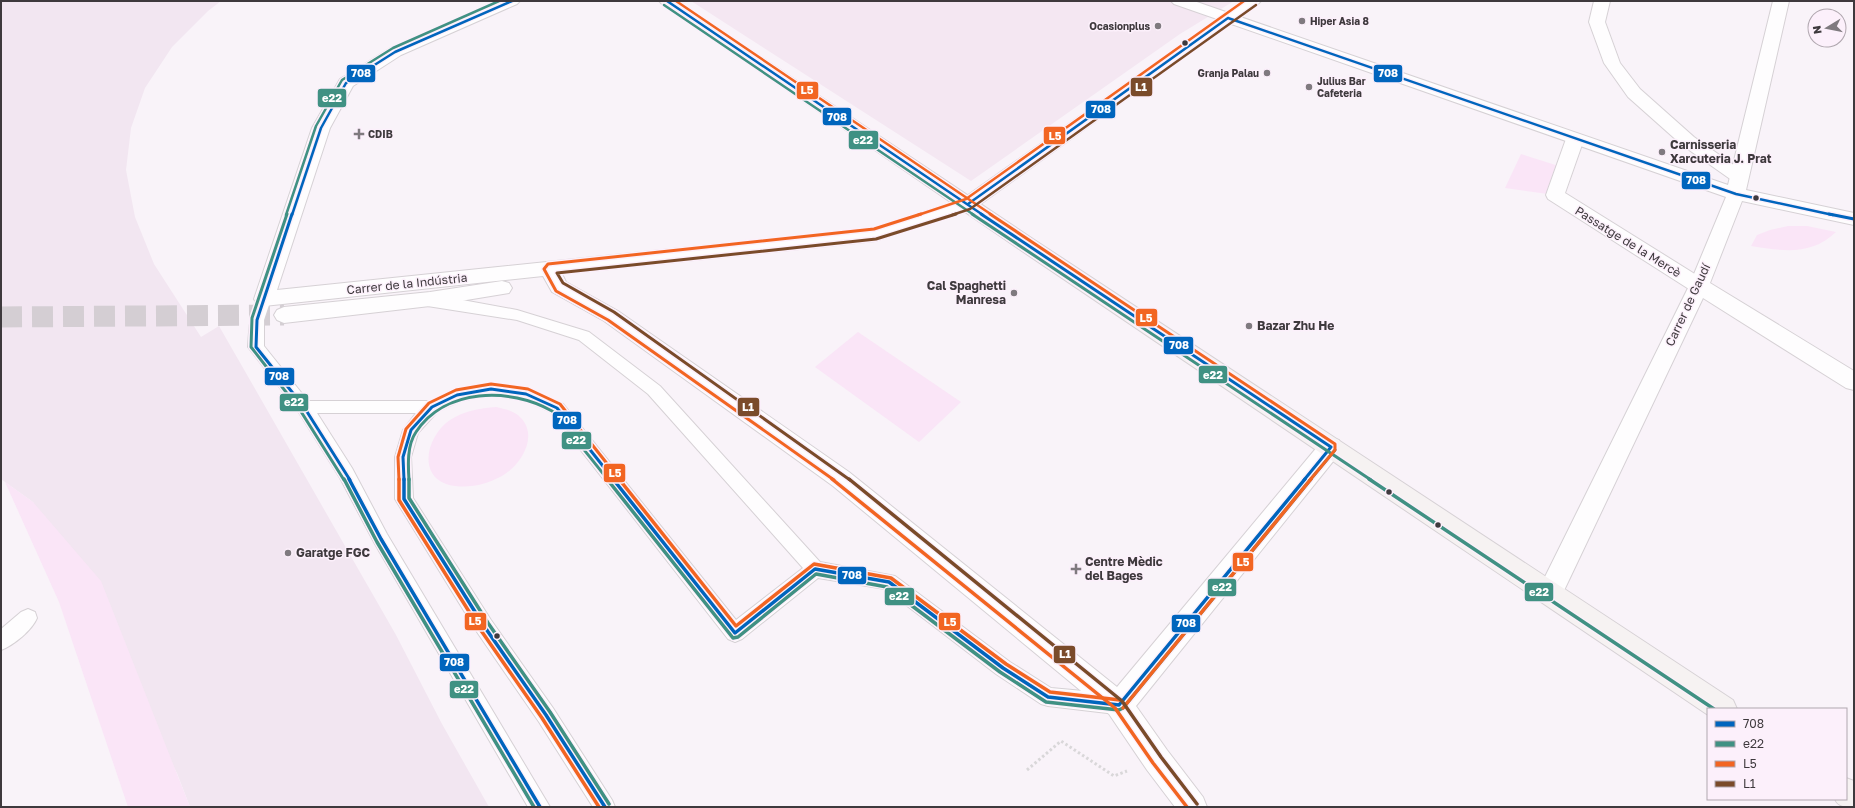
<svg xmlns="http://www.w3.org/2000/svg" width="1855" height="808" font-family="'Golos Text',sans-serif">
  <style>
    .built { fill: #f2e6f1 }
    .industrial { fill: #f4e7f2 }
    .green { fill: #fae5f7 }
    .lines { fill: none; stroke-linecap: round; stroke-linejoin: round }
    .minor-tunnel { stroke: #d4ced3; stroke-width: 21; stroke-dasharray: 21 10; stroke-linecap: butt }
    .service-casing { stroke: #d6d1d5; stroke-width: 2 }
    .pedestrian-casing { stroke: #d6d1d5; stroke-width: 2 }
    .minor-casing { stroke: #d6d1d5; stroke-width: 2 }
    .tertiary-casing { stroke: #d6d1d5; stroke-width: 2 }
    .secondary-casing { stroke: #d6d1d5; stroke-width: 2 }
    .path { stroke: #d9d7d9; stroke-width: 3; stroke-dasharray: 2.5 2.5; stroke-linecap: butt }
    .service { fill: #fefdfe; fill-rule: evenodd }
    .pedestrian { fill: #fefdfe; fill-rule: evenodd }
    .minor { fill: #fefdfe; fill-rule: evenodd }
    .tertiary { fill: #fefdfe; fill-rule: evenodd }
    .secondary { fill: #f6f2f2; fill-rule: evenodd }
    .bus-1-far2-casing { stroke: #fcf0fb; stroke-width: 5 }
    .bus-1-far1-casing { stroke: #fcf0fb; stroke-width: 6 }
    .bus-1-casing { stroke: #fcf0fb; stroke-width: 6 }
    .bus-2-far2-casing { stroke: #fcf0fb; stroke-width: 5 }
    .bus-2-far1-casing { stroke: #fcf0fb; stroke-width: 6 }
    .bus-2-casing { stroke: #fcf0fb; stroke-width: 6 }
    .bus-3-far2-casing { stroke: #fcf0fb; stroke-width: 5 }
    .bus-3-far1-casing { stroke: #fcf0fb; stroke-width: 6 }
    .bus-3-casing { stroke: #fcf0fb; stroke-width: 6 }
    .bus-4-far2-casing { stroke: #fcf0fb; stroke-width: 5 }
    .bus-4-far1-casing { stroke: #fcf0fb; stroke-width: 6 }
    .bus-4-casing { stroke: #fcf0fb; stroke-width: 6 }
    .bus-1-far2 { stroke: #0065bd; stroke-width: 2.5 }
    .bus-1-far1 { stroke: #0065bd; stroke-width: 3 }
    .bus-1 { stroke: #0065bd; stroke-width: 3.5 }
    .bus-2-far2 { stroke: #409183; stroke-width: 2.5 }
    .bus-2-far1 { stroke: #409183; stroke-width: 3 }
    .bus-2 { stroke: #409183; stroke-width: 3.5 }
    .bus-3-far2 { stroke: #f26522; stroke-width: 2.5 }
    .bus-3-far1 { stroke: #f26522; stroke-width: 3 }
    .bus-3 { stroke: #f26522; stroke-width: 3.5 }
    .bus-4-far2 { stroke: #7a4b2a; stroke-width: 2.5 }
    .bus-4-far1 { stroke: #7a4b2a; stroke-width: 3 }
    .bus-4 { stroke: #7a4b2a; stroke-width: 3.5 }
    .poi-dot { fill: #7f7a7f; stroke: #fcf0fb; stroke-width: 1.5 }
    .bus-dot { fill: #3e393d; stroke: #fcf0fb; stroke-width: 1.5 }
    .labels { text-anchor: middle; stroke-width: 3; stroke-linejoin: round; paint-order: stroke }
    .far-poi-label { font-size: 10px; font-weight: bold; fill: #3e393d; stroke: #fcf0fb; text-anchor: start }
    .poi-label { font-size: 12px; font-weight: bold; fill: #3e393d; stroke: #fcf0fb; text-anchor: start }
    .street-label { font-size: 12px; fill: #3e393d; stroke: #fcf0fb }
    .line-badge { stroke: #fcf0fb; stroke-width: 1.5 }
    .badge-label { font-size: 11px; text-anchor: middle; font-weight: bold; fill: #fff }
  </style>
  <rect width="100%" height="100%" fill="#f9f3f9"/>
  <polygon class="built" points="1,1 221,1 208,11 172,47 145,88 131,128 126,170 135,217 154,264 201,337 219,326 396,635 442,724 489,807 190,807 177,773 33,502 1,479"/>
  <polygon class="industrial" points="691,1 1234,1 1180,34 971,181"/>
  <g class="green">
    <polygon points="1521,154 1565,168 1555,195 1505,188"/>
    <path d="M1788,226H1807L1836,232C1811,256 1783,251 1751,246L1757,235L1770,230Z"/>
    <polygon points="858,332 961,402 919,442 815,367"/>
    <path d="M496,407C505,409 515,411 521,418C539,437 520,466 502,476C487,484 472,488 455,486C416,481 425,437 450,420C464,411 480,408 496,407Z"/>
    <polygon points="5,482 33,502 101,581 190,807 128,807 59,602"/>
  </g>
  <g class="lines">
    <polyline class="minor-tunnel" points="1,317 284,315"/>
    <g class="service-casing">
      <g id="service">
        <path d="M264,294L269,295L271,299L264,320V346L308,401H430L457,389L491,383L526,388L563,404L736,620L803,568L648,394L579,340L517,320L421,305L419,301L421,297L426,296L457,299L517,310L589,332L660,386L820,562L895,576L1010,662L1051,688L1116,694L1123,697L1126,704L1123,711L1116,714L1048,706L1041,704L996,674L885,589L818,578L742,639L735,642L728,639L551,412L524,400L491,395L460,401L438,411L418,433L411,457L413,498L491,620L553,708L612,800L615,807H593L539,722L477,632L395,499V457L403,430L416,413H317L352,468L387,534L550,807H528L375,544L340,478L298,411L248,347C249,329 250,311 259,295Z"/>
        <path d="M28,609L35,612L37,618C32,630 14,645 1,650V629L21,612Z"/>
      </g>
    </g>
    <g class="pedestrian-casing">
      <g id="pedestrian">
        <polygon points="1594,1 1610,1 1605,22 1620,63 1640,89 1694,137 1745,173 1748,177 1745,181 1739,183 1733,181 1682,145 1628,97 1604,63 1589,22"/>
        <polygon points="1575,134 1581,135 1584,139 1565,193 1706,281 1709,286 1706,291 1699,293 1692,291 1548,199 1546,195 1566,139 1569,135"/>
      </g>
    </g>
    <g class="minor-casing">
      <g id="minor">
        <polygon points="499,1 520,1 517,4 401,55 353,86 330,128 277,290 874,228 961,200 968,198 975,200 977,204 975,208 875,241 562,274 566,282 618,311 849,472 1117,687 1323,440 1331,438 1339,440 1342,447 1339,454 1136,706 1167,750 1203,797 1207,807 1175,807 1147,770 1109,714 833,486 604,321 552,292 543,276 264,306 257,304 254,299 312,128 340,79 389,49"/>
        <polygon points="1171,1 1194,1 1728,185 1773,1 1789,1 1746,190 1854,213 1854,225 1742,201 1710,283 1854,371 1854,390 1846,388 1703,298 1559,601 1550,604 1541,601 1537,593 1689,286 1726,197 1174,4"/>
        <polygon points="502,281 509,283 512,288 509,293 430,306 284,323 277,320 274,315 277,310 284,307 430,292"/>
      </g>
    </g>
    <g class="tertiary-casing">
      <polygon id="tertiary" points="1243,1 1261,1 1258,4 975,208 968,210 961,208 959,204 961,200"/>
    </g>
    <g class="secondary-casing">
      <g id="secondary">
        <polygon points="659,1 677,1 1033,239 1733,700 1737,709 1708,709 1708,715 1019,249 662,4"/>
        <path d="M1846,778L1854,781V807C1846,807 1838,807 1835,799H1846Z"/>
      </g>
    </g>
    <polyline class="path" points="1027,770 1061,741 1114,776 1127,771"/>
    <use href="#service" class="service"/>
    <use href="#pedestrian" class="pedestrian"/>
    <use href="#minor" class="minor"/>
    <use href="#tertiary" class="tertiary"/>
    <use href="#secondary" class="secondary"/>
    <g class="bus-1-far2-casing">
      <g id="bus-1-far2">
        <polyline points="667,1 983,215"/>
        <polyline points="968,204 1228,18 1736,194 1833,215"/>
        <polyline points="292,215 321,128 346,83 395,52 512,1"/>
      </g>
    </g>
    <g class="bus-1-far1-casing">
      <g id="bus-1-far1">
        <polyline points="292,214 257,320 256,347 304,407 350,480"/>
        <polyline points="981,214 1331,447 1304,480"/>
        <polyline points="1829,214 1854,219"/>
        <polyline points="404,480 403,457 411,430 432,407 457,395 491,389 526,394 557,408 614,480"/>
      </g>
    </g>
    <g class="bus-1-casing">
      <g id="bus-1">
        <polyline points="349,479 381,539 540,807"/>
        <polyline points="404,479 404,499 484,626 546,715 605,807"/>
        <polyline points="613,479 735,633 815,569 889,582 1003,668 1048,697 1119,705 1305,479"/>
      </g>
    </g>
    <g class="bus-2-far2-casing">
      <g id="bus-2-far2">
        <polyline points="664,5 974,215"/>
        <polyline points="286,215 316,126 342,80 393,48 499,1"/>
      </g>
    </g>
    <g class="bus-2-far1-casing">
      <g id="bus-2-far1">
        <polyline points="287,214 252,318 251,347 300,410 344,480"/>
        <polyline points="972,214 1371,480"/>
        <path d="M409,480C408,465 407,445 416,432C445,388 510,387 552,411C559,415 564,424 568,430C581,446 595,463 608,480"/>
        <polyline points="1310,480 1335,450"/>
      </g>
    </g>
    <g class="bus-2-casing">
      <g id="bus-2">
        <polyline points="344,479 377,542 534,807"/>
        <polyline points="409,479 409,498 488,623 550,712 609,804"/>
        <polyline points="607,479 733,638 738,637 816,574 887,587 1000,672 1046,702 1119,710 1123,708 1311,479"/>
        <polyline points="1369,479 1714,709"/>
      </g>
    </g>
    <g class="bus-3-far2-casing">
      <g id="bus-3-far2">
        <polyline points="676,1 992,215"/>
        <polyline points="918,215 966,199 1244,1"/>
      </g>
    </g>
    <g class="bus-3-far1-casing">
      <g id="bus-3-far1">
        <polyline points="990,214 1335,444 1335,450 1310,480"/>
        <polyline points="399,480 398,457 406,429 429,403 456,390 491,384 528,389 560,404 620,480"/>
        <polyline points="834,480 608,320 556,291 544,269 548,264 874,229 921,214"/>
      </g>
    </g>
    <g class="bus-3-casing">
      <g id="bus-3">
        <polyline points="399,479 399,500 480,629 542,718 599,807"/>
        <polyline points="619,479 736,626 814,564 891,578 1006,664 1050,692 1120,700"/>
        <polyline points="832,479 1115,708 1153,763 1187,807"/>
        <polyline points="1123,708 1311,479"/>
      </g>
    </g>
    <g class="bus-4-far2-casing">
      <polyline id="bus-4-far2" points="952,215 970,209 1256,5"/>
    </g>
    <g class="bus-4-far1-casing">
      <polyline id="bus-4-far1" points="850,480 614,312 563,283 557,273 876,239 956,214"/>
    </g>
    <g class="bus-4-casing">
      <polyline id="bus-4" points="849,479 1122,701 1161,757 1197,804"/>
    </g>
    <use href="#bus-1-far2" class="bus-1-far2"/>
    <use href="#bus-1-far1" class="bus-1-far1"/>
    <use href="#bus-1" class="bus-1"/>
    <use href="#bus-2-far2" class="bus-2-far2"/>
    <use href="#bus-2-far1" class="bus-2-far1"/>
    <use href="#bus-2" class="bus-2"/>
    <use href="#bus-3-far2" class="bus-3-far2"/>
    <use href="#bus-3-far1" class="bus-3-far1"/>
    <use href="#bus-3" class="bus-3"/>
    <use href="#bus-4-far2" class="bus-4-far2"/>
    <use href="#bus-4-far1" class="bus-4-far1"/>
    <use href="#bus-4" class="bus-4"/>
  </g>
  <g class="poi-dot">
    <circle cx="1302" cy="21" r="4"/>
    <circle cx="1158" cy="26" r="4"/>
    <circle cx="1267" cy="73" r="4"/>
    <circle cx="1309" cy="87" r="4"/>
    <path d="M357 128h4v4h4v4h-4v4h-4v-4h-4v-4h4z"/>
    <circle cx="1662" cy="152" r="4"/>
    <circle cx="1014" cy="293" r="4"/>
    <circle cx="1249" cy="326" r="4"/>
    <circle cx="288" cy="553" r="4"/>
    <path d="M1074 563h4v4h4v4h-4v4h-4v-4h-4v-4h4z"/>
  </g>
  <g class="bus-dot">
    <circle cx="1185" cy="43" r="3.5"/>
    <circle cx="1756" cy="198" r="3.5"/>
    <circle cx="1389" cy="492" r="3.5"/>
    <circle cx="1438" cy="525" r="3.5"/>
    <circle cx="497" cy="636" r="3.5"/>
  </g>
  <g class="labels">
    <g class="far-poi-label">
      <text x="1310" y="25">Hiper Asia 8</text>
      <text x="1150" y="30" text-anchor="end">Ocasionplus</text>
      <text x="1259" y="77" text-anchor="end">Granja Palau</text>
      <text x="1317" y="85">Julius Bar<tspan x="1317" dy="12">Cafeteria</tspan></text>
      <text x="368" y="138">CDIB</text>
    </g>
    <g class="poi-label">
      <text x="1670" y="149">Carnisseria<tspan x="1670" dy="14">Xarcuteria J. Prat</tspan></text>
      <text x="1006" y="290" text-anchor="end">Cal Spaghetti<tspan x="1006" dy="14">Manresa</tspan></text>
      <text x="1257" y="330">Bazar Zhu He</text>
      <text x="296" y="557">Garatge FGC</text>
      <text x="1085" y="566">Centre Mèdic<tspan x="1085" dy="14">del Bages</tspan></text>
    </g>
    <g class="street-label">
      <text transform="translate(1628 242) rotate(32)" y="4">Passatge de la Mercè</text>
      <text transform="translate(407 284) rotate(-6)" y="4">Carrer de la Indústria</text>
      <text transform="translate(1688 305) rotate(-65)" y="4">Carrer de Gaudí</text>
    </g>
  </g>
  <g class="line-badge">
    <rect x="1373" y="64" width="30" height="19" rx="4" fill="#0065bd"/>
    <rect x="346" y="64" width="30" height="19" rx="4" fill="#0065bd"/>
    <rect x="1130" y="77" width="23" height="20" rx="4" fill="#7a4b2a"/>
    <rect x="796" y="81" width="23" height="19" rx="4" fill="#f26522"/>
    <rect x="317" y="88" width="30" height="20" rx="4" fill="#409183"/>
    <rect x="1085" y="100" width="31" height="19" rx="4" fill="#0065bd"/>
    <rect x="822" y="107" width="30" height="19" rx="4" fill="#0065bd"/>
    <rect x="1043" y="126" width="23" height="19" rx="4" fill="#f26522"/>
    <rect x="848" y="130" width="31" height="20" rx="4" fill="#409183"/>
    <rect x="1681" y="171" width="30" height="19" rx="4" fill="#0065bd"/>
    <rect x="1135" y="308" width="23" height="19" rx="4" fill="#f26522"/>
    <rect x="1163" y="336" width="31" height="19" rx="4" fill="#0065bd"/>
    <rect x="1198" y="365" width="30" height="19" rx="4" fill="#409183"/>
    <rect x="264" y="367" width="31" height="19" rx="4" fill="#0065bd"/>
    <rect x="279" y="393" width="30" height="19" rx="4" fill="#409183"/>
    <rect x="737" y="397" width="23" height="20" rx="4" fill="#7a4b2a"/>
    <rect x="552" y="411" width="30" height="19" rx="4" fill="#0065bd"/>
    <rect x="561" y="431" width="31" height="19" rx="4" fill="#409183"/>
    <rect x="603" y="463" width="23" height="20" rx="4" fill="#f26522"/>
    <rect x="1232" y="552" width="22" height="20" rx="4" fill="#f26522"/>
    <rect x="837" y="566" width="30" height="19" rx="4" fill="#0065bd"/>
    <rect x="1207" y="578" width="30" height="19" rx="4" fill="#409183"/>
    <rect x="1524" y="582" width="30" height="20" rx="4" fill="#409183"/>
    <rect x="884" y="587" width="31" height="19" rx="4" fill="#409183"/>
    <rect x="464" y="612" width="23" height="19" rx="4" fill="#f26522"/>
    <rect x="938" y="612" width="23" height="19" rx="4" fill="#f26522"/>
    <rect x="1171" y="614" width="30" height="19" rx="4" fill="#0065bd"/>
    <rect x="1053" y="645" width="23" height="19" rx="4" fill="#7a4b2a"/>
    <rect x="439" y="653" width="31" height="19" rx="4" fill="#0065bd"/>
    <rect x="449" y="680" width="30" height="19" rx="4" fill="#409183"/>
  </g>
  <g class="badge-label">
    <text x="1388" y="77">708</text>
    <text x="361" y="77">708</text>
    <text x="1141" y="91">L1</text>
    <text x="807" y="94">L5</text>
    <text x="332" y="102">e22</text>
    <text x="1101" y="113">708</text>
    <text x="837" y="121">708</text>
    <text x="1055" y="140">L5</text>
    <text x="863" y="144">e22</text>
    <text x="1696" y="184">708</text>
    <text x="1146" y="322">L5</text>
    <text x="1179" y="349">708</text>
    <text x="1213" y="379">e22</text>
    <text x="279" y="380">708</text>
    <text x="294" y="406">e22</text>
    <text x="748" y="411">L1</text>
    <text x="567" y="424">708</text>
    <text x="576" y="444">e22</text>
    <text x="615" y="477">L5</text>
    <text x="1243" y="566">L5</text>
    <text x="852" y="579">708</text>
    <text x="1222" y="591">e22</text>
    <text x="1539" y="596">e22</text>
    <text x="899" y="600">e22</text>
    <text x="475" y="625">L5</text>
    <text x="950" y="626">L5</text>
    <text x="1186" y="627">708</text>
    <text x="1065" y="658">L1</text>
    <text x="454" y="666">708</text>
    <text x="464" y="693">e22</text>
  </g>
  <rect width="1855" height="808" fill="none" stroke="#3e393d" stroke-width="4"/>
  <rect x="1707" y="708" width="140" height="92" fill="#fcf0fb" stroke="#b0a7af"/>
  <rect x="1715" y="721" width="20" height="6" fill="#0065bd" stroke="#b0a7af"/>
  <text x="1743" y="728" font-size="12" fill="#3e393d">708</text>
  <rect x="1715" y="741" width="20" height="6" fill="#409183" stroke="#b0a7af"/>
  <text x="1743" y="748" font-size="12" fill="#3e393d">e22</text>
  <rect x="1715" y="761" width="20" height="6" fill="#f26522" stroke="#b0a7af"/>
  <text x="1743" y="768" font-size="12" fill="#3e393d">L5</text>
  <rect x="1715" y="781" width="20" height="6" fill="#7a4b2a" stroke="#b0a7af"/>
  <text x="1743" y="788" font-size="12" fill="#3e393d">L1</text>
  <g transform="translate(1827 28) rotate(260)"><circle r="19" fill="#fcf0fb" stroke="#b0a7af"/>
  <path d="M0-3L7 15L0 10L-7 15Z" fill="#7f7a7f"/>
  <text y="-6" font-size="11" font-weight="bold" text-anchor="middle" fill="#3e393d">N</text>
  </g>
</svg>
